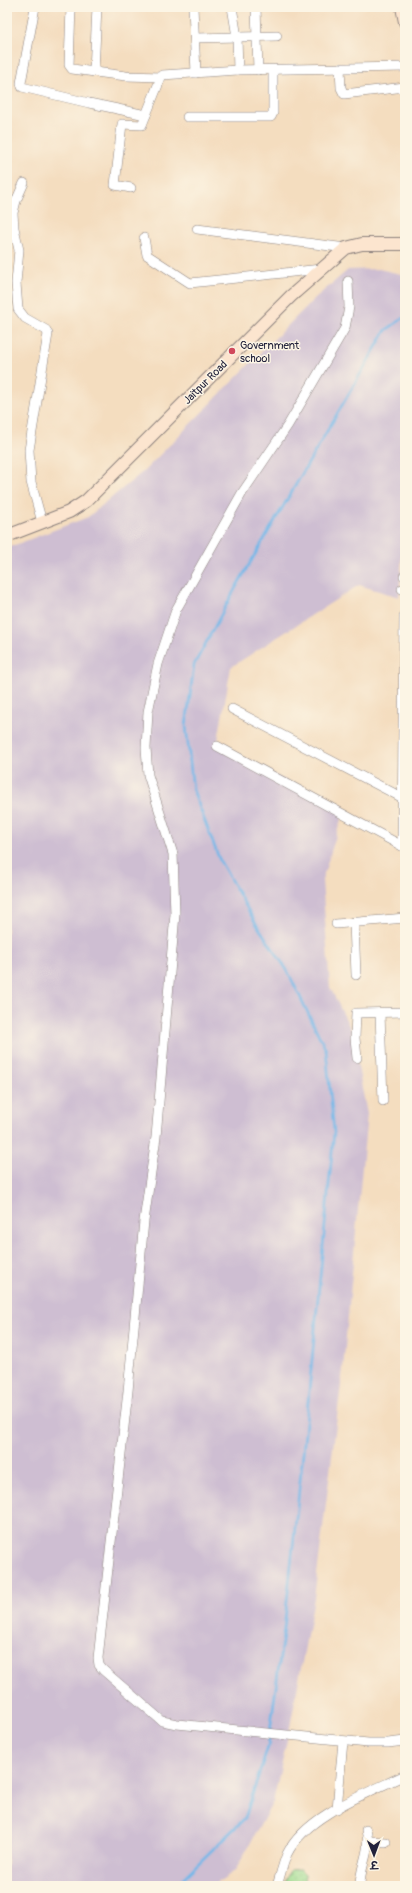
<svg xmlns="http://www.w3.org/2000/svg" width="412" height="1893" font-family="Pangolin,'Playpen Sans Deva',sans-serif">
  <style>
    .industrial { fill: #cebed2 }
    .park { fill: url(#park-dots); stroke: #618066 }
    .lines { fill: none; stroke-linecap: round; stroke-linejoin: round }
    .stream { stroke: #72b8e9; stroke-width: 2.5 }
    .street-casing { stroke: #8b807d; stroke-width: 10 }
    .secondary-casing { stroke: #8b807d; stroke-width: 14 }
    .street { stroke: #fff; stroke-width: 9 }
    .secondary { stroke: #fce5cf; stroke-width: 12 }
    .poi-dot { fill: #d1495b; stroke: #fcf5e5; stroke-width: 1.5 }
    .labels { text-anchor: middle; stroke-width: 3; stroke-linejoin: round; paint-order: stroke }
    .poi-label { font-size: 11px; fill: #22223b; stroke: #fcf5e5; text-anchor: start }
    .street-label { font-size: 11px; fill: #22223b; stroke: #fcf5e5 }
  </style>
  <defs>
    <pattern id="park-dots" width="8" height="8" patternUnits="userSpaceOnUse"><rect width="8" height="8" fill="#a0dd91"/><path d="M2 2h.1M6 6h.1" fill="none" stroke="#8abd7e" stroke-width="1.8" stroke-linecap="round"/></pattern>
  </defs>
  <rect width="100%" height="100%" fill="#fcf5e5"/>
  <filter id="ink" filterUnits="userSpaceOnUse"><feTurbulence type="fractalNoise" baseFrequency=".025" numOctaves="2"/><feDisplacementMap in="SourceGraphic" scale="8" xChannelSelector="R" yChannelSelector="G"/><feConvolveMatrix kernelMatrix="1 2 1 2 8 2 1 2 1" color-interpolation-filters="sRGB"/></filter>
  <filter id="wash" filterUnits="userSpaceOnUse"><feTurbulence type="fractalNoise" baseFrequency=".012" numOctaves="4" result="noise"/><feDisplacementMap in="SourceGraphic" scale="16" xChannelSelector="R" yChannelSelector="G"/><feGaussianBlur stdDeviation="0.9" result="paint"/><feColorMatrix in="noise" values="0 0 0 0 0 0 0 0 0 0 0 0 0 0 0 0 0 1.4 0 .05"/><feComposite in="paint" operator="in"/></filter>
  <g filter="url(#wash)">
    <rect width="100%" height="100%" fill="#f4ddbf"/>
    <polygon class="industrial" points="379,269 405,275 405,507 399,597 359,585 231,667 217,746 344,810 322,880 330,987 351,1030 367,1114 343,1369 314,1598 290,1727 273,1802 235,1871 212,1886 7,1886 7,548 88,517 145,470 315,298 348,270"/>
    <polygon class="park" points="300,1869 305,1874 306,1886 284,1886 290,1870"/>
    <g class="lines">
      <polyline class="stream" points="175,1886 245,1818 268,1746 285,1620 303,1453 334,1132 326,1050 287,970 255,922 220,861 193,790 186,726 194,665 235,589 386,330 405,317"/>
    </g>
  </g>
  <g filter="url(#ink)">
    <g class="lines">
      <g class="street-casing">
        <g id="street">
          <polyline points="35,7 21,83 22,87 89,103 146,115"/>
          <polyline points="71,7 69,65 72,69 126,76 161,77"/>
          <polyline points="193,7 196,73"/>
          <polyline points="232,7 237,37 238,70"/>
          <polyline points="256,7 258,70"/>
          <polyline points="195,38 277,36"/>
          <polyline points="340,68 341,88 344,94 405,87"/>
          <polyline points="94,72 97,7"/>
          <polyline points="187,117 271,117 273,113 273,70"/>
          <polyline points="24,183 16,201 13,213 14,228 19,250 16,283 18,309 25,318 46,330 48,334 29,450 31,482 42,522"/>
          <polyline points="131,188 115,185 122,124 142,125 162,75 238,70 405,67"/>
          <polyline points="197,229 346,248"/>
          <polyline points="144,238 147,255 190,283 321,269"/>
          <polyline points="348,281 349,307 345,328 288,425 242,493 176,610 158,664 148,712 146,748 148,775 173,854 175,914 156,1137 144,1221 128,1391 98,1658 99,1665 103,1670 162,1721 177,1724 368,1743 388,1743 405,1741"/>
          <polyline points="404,576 405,576"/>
          <polyline points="402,589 405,590"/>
          <polyline points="232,709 401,797"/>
          <polyline points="217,746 402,846 405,846"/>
          <polyline points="402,846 404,616"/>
          <polyline points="354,922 356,975"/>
          <polyline points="336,924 405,918"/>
          <polyline points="380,1013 383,1101"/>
          <polyline points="357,1058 355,1038 356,1013 405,1012"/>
          <polyline points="337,1809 343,1741"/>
          <polyline points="369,1841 386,1842"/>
          <path d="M277,1886C280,1876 283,1864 287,1854C306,1815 368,1793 405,1775"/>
          <path d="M360,1886C360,1864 372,1851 366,1830"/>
        </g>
      </g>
      <g class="secondary-casing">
        <g id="secondary">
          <polyline points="402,7 405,22"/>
          <polyline points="7,536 69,512 86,501 291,296 346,248 362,244 405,244"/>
        </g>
      </g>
      <use href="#street" class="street"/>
      <use href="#secondary" class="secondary"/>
    </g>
  </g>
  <circle class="poi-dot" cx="232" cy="351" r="4"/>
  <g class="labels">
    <g class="poi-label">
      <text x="240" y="349">Government<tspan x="240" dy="13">school</tspan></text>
    </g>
    <g class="street-label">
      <text transform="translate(205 382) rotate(-45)" y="4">Jaitpur Road</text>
    </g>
  </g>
  <rect width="412" height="1893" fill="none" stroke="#fcf5e5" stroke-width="24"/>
  <g transform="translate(374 1855) rotate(179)" stroke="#fcf5e5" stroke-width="3" paint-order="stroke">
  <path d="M0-3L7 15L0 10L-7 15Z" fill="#22223b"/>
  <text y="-6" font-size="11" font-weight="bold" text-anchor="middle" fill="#22223b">उ</text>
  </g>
</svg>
